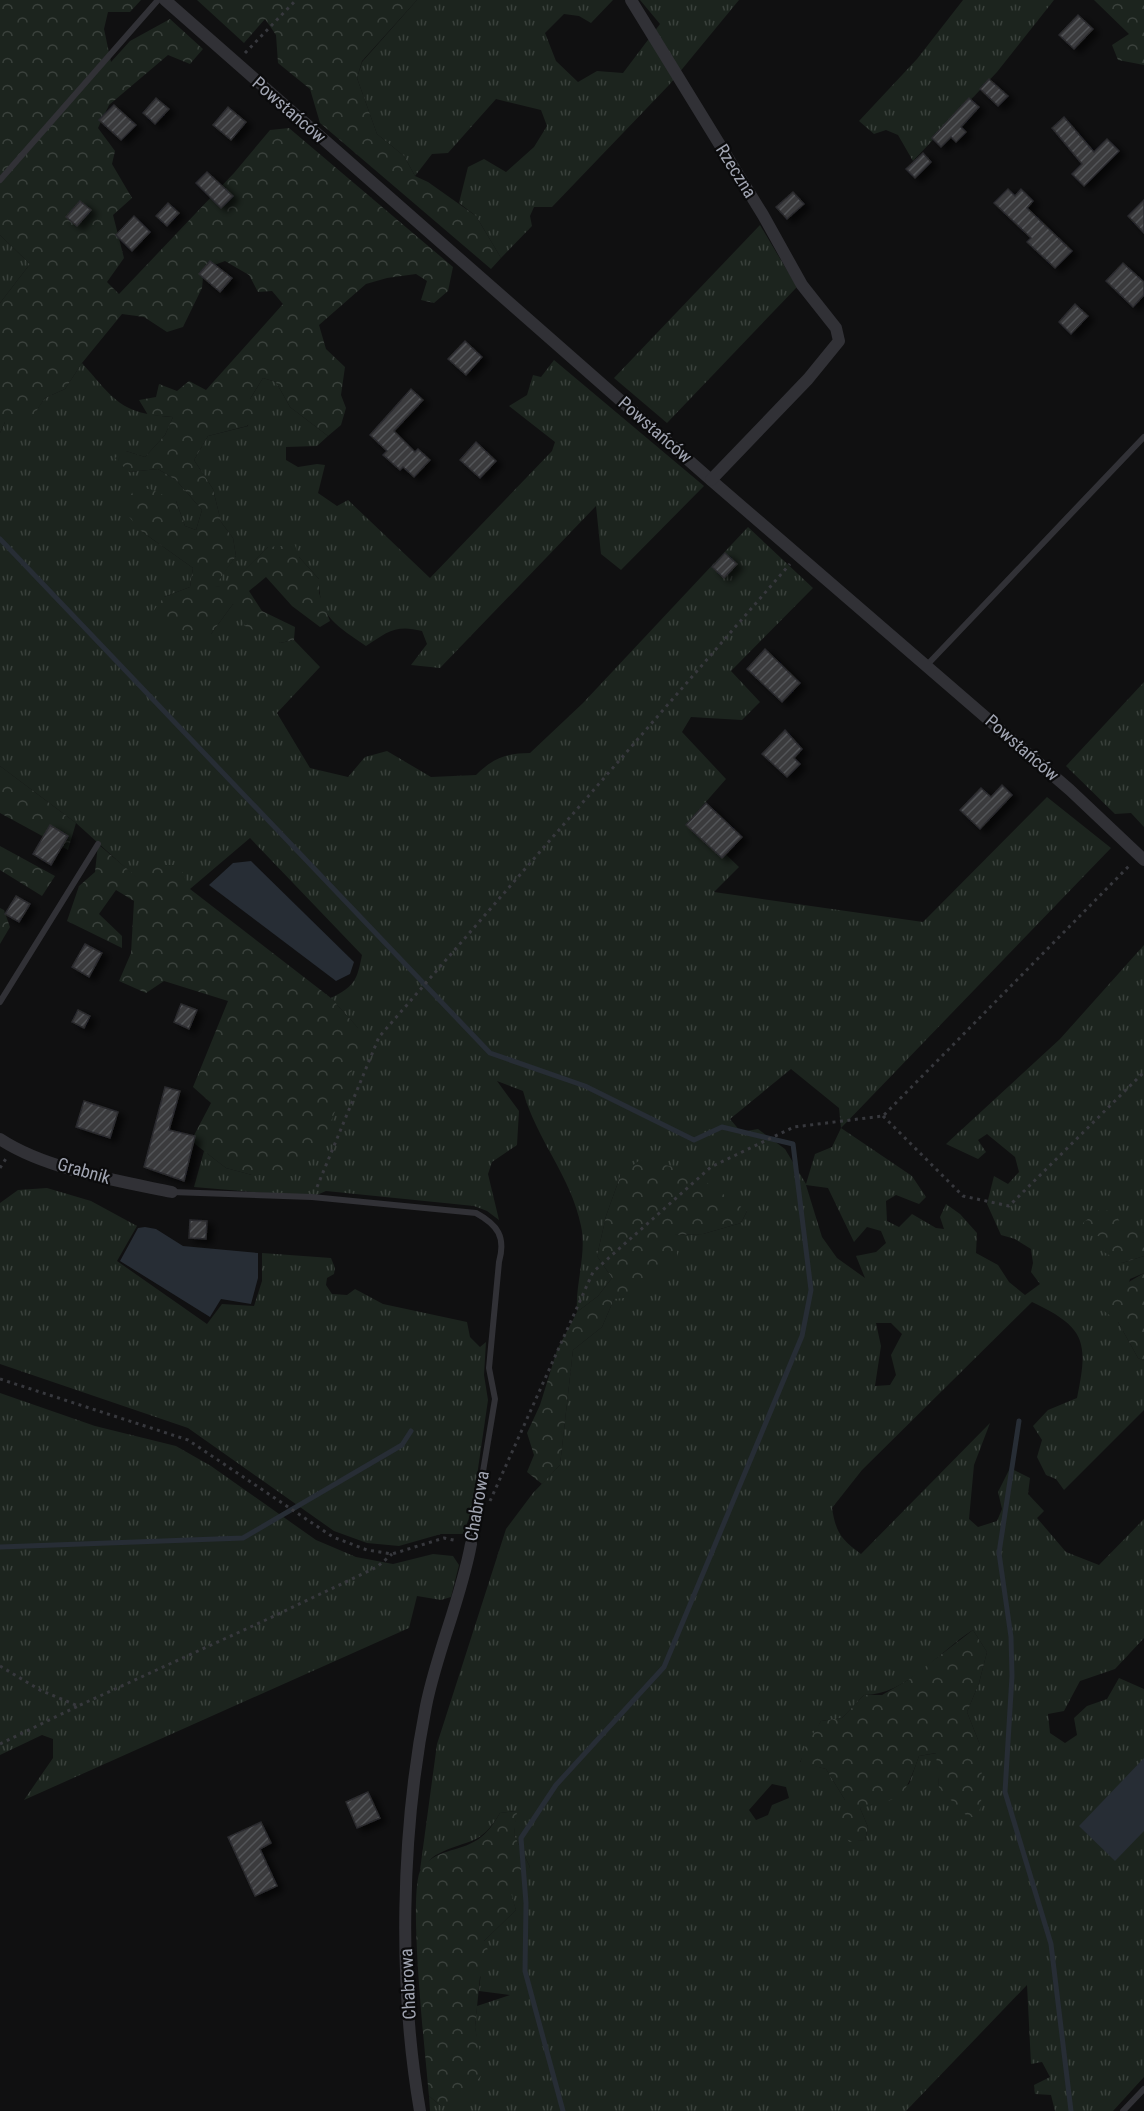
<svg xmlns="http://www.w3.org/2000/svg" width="1144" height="2111" font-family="'Roboto Condensed',sans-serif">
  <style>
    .grass { fill: url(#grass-tufts); fill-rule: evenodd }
    .forest { fill: url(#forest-crowns) }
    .water { fill: #272d35 }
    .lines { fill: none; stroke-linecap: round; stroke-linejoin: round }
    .stream { stroke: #272d35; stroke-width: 5 }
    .building { fill: url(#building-hatch); stroke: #2a2a2d; stroke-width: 1.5; filter: url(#shadow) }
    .path { stroke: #37383d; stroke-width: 3; stroke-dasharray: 3 4.5; stroke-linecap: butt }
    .lane { stroke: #313136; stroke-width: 6 }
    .street { stroke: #313136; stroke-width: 12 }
    .labels { text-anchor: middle; stroke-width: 4.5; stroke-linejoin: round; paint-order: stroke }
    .street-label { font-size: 18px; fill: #a1a5b2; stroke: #0b0b0c }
  </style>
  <defs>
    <pattern id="grass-tufts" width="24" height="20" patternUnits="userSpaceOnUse" patternTransform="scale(1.5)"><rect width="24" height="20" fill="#1c241e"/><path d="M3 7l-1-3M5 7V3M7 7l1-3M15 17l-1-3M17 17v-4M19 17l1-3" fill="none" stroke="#3a413c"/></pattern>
    <pattern id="forest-crowns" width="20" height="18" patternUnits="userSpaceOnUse" patternTransform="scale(1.5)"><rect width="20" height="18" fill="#1c241e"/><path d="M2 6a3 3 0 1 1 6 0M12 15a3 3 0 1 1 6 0" fill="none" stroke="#3a413c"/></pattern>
    <pattern id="building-hatch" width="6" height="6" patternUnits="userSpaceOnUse" patternTransform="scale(1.5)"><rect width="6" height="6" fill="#3a3a3e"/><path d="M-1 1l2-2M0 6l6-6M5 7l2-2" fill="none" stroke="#535458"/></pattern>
    <filter id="shadow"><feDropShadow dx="6" dy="4" stdDeviation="3" flood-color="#0009"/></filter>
  </defs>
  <rect width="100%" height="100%" fill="#101011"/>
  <g class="grass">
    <polygon points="417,0 613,0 591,23 579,16 564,14 545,33 556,61 578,82 597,71 623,73 660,24 640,0 739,0 669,85 552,207 534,207 530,216 532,226 501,258 476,216 459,203 468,167 484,159 506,172 534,147 547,126 541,110 496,99 448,153 432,154 415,176 404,156 377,134 357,78 362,62"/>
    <polygon points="963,0 1054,0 997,72 913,161 898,135 886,130 874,134 859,121 917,59"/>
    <polygon points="760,225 797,287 667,423 614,378"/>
    <polygon points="0,235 30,264 0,303"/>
    <path d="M554,360L704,486L621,570L601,554L596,506L440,668L411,665L427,644L422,631C396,624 387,632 366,646C338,626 318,618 319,579L299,557L268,547L227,588L214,586L236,556L233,538L221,522L213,489L194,460L208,436L248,426L250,399L263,378L276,382L290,407L328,436L317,446L286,447V460L298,467L317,464L325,465L318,493L337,506L348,500L430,578L552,451L555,442L509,406L527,395L533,375L541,377Z"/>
    <path d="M82,363C115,400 120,414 173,417L165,435L145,457L126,451L129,472L158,469L176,480L202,510L196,530L185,526L176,501L141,531L193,568L190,587L164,597L211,634L233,604L280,643L294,640L320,667L277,713L310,768L348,777L365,757L387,751L431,777L476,775C493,758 507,753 530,753L583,703L748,527L813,588L731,671L760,702L742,720L691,717L682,732L726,779L690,820L739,867L714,892L923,922L1047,797L1111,848L841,1128L912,1176L926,1197L919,1204L896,1195L886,1201L887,1221L899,1227L912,1214L936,1228L944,1229L940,1217L946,1204L960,1214L977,1233L976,1253L998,1265L1009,1282L1025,1295L1040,1284L1031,1272L1033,1263L1031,1249L1015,1239L1001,1235L987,1204L994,1176L1008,1184L1019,1172L1015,1157L987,1134L978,1140L986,1152L978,1159L946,1144L1060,1039L1144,945V1233C1128,1225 1119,1229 1105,1237L1122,1263L1144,1256V1273L1130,1279L1118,1322L1138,1358L1144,1361V1410L1064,1490L1056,1479L1046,1475L1037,1457L1042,1440L1033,1426L1048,1410L1077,1398C1089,1341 1085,1327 1032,1302L862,1470L832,1508C836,1533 841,1539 861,1554L990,1423L974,1465L969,1519L978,1527L997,1521L1002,1509L998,1492L1010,1468L1030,1478L1028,1494L1044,1511L1037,1518L1066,1552L1099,1565L1144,1519V1638L1115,1669L1080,1681L1064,1711L1048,1714L1050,1733L1065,1743L1077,1735L1074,1718L1087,1706L1107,1699L1119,1678L1144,1689V2077L1113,2111H1055L1051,2095L1035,2094L1034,2085L1050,2077L1042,2062L1031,2064L1027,1985L906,2111H430L429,2096L441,2106L478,2046L475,2027L477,2006L510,1995L479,1991L484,1941L516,1910L508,1886L530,1867L514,1835L516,1811L500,1813C480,1847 469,1838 438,1854C431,1857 426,1865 420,1870L437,1744L506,1529L533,1493L560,1465L573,1350L602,1327L614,1299L674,1235L703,1234L741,1223L747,1211L621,1174L606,1216L597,1256L612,1278L598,1296L577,1312C575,1284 587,1254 581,1226C571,1176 536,1139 523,1091L497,1081L519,1111L517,1145L492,1162L488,1174L499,1220L487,1211L474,1206L326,1191L312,1197L194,1187L204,1151L226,1168L252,1175L358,1028L331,998C355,986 357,980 362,955L250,838L190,889L140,881L76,823L0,766V433L5,422L29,421L45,398L65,389ZM791,1069L839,1108L841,1128L832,1147L815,1154L806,1184L785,1149L758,1129L741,1132L730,1119ZM806,1185L828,1188L854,1242L867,1227L881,1231L886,1243L876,1252L856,1256L865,1278L837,1258L822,1237ZM876,1323H891L902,1334L891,1355L896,1375L890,1385L875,1386L881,1346ZM973,1630L987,1652L979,1683L967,1712L982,1750L939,1788L937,1753L919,1756L909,1784L860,1808L868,1827L865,1840L849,1841L845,1800L826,1769L800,1762L821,1721L842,1718L864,1695C906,1695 938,1652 973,1630ZM772,1784L786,1787L789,1798L772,1805L768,1815L756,1820L749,1810Z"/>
    <polygon points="1144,682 1144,827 1131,813 1115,814 1066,766"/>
    <polygon points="47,1188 91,1201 137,1226 117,1261 207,1324 222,1304 254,1306 262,1281 262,1253 331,1258 335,1268 334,1274 327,1278 326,1285 332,1294 347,1295 355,1289 383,1304 467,1322 470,1337 480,1347 486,1342 484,1375 488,1400 472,1510 463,1534 441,1534 399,1546 367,1543 334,1531 188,1428 0,1364 0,1203 18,1190"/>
    <polygon points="0,1393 95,1426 176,1446 211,1466 316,1540 356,1557 393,1564 433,1554 453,1556 459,1565 451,1597 441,1600 417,1596 409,1628 24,1800 53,1758 53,1739 42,1735 0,1755"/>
  </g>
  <g class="forest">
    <path d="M0,0H141L130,12H108L104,29L111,62L130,41L170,19L203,49L190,64L168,55L109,105L98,128L115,151L112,164L132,198L113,215L124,258L107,282L119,294L234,173L270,130L289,128L453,267L448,291L434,303L421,300L427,281L416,274L387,278L366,284L319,325L326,349L345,367L341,395L346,408L341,425L328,436L290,407L276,382L263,378L250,399L259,413L247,426L208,436L194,460L213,489L221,522L233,538L236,556L215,586L227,587L268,547L295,545L299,557L319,579V593L330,621L320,627L292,606L266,577L249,591L262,611L295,627L294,640L280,643L245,626L233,604L211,634C188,638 165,636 152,613L164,597L190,587L193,568L141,531L121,507L136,488L150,489L176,501L185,526L196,530L202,510L176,480L158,469L129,472L115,458L126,451L145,457L165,435L173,417L148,415L139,400L156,397L159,384L177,391L189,381L206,390L283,304L272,291L258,292L249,275L225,261L204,269L202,288L183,327L167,332L144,317L122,314L82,363L65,389L45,398L29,422H5L0,433V303L30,264L0,235Z"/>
    <polygon points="197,0 417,0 362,61 357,78 377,134 404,156 415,176 428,182 476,216 501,258 491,269 320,123 310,89 278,63 276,35 265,19 244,43"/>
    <polygon points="1094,0 1144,0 1144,65 1118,60 1112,45 1129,34"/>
    <polygon points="0,766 76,823 68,850 0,813"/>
    <polygon points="98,844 140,880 158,865 179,865 190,889 331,998 360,1030 358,1056 322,1143 294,1176 252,1175 226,1168 191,1141 211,1103 193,1087 228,1001 164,981 146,993 119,981 131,953 134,901 116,890 99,914 122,936 122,948 67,921 79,886 95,872"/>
    <polygon points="0,846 55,876 42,896 0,870"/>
    <polygon points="0,908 4,910 10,927 0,944"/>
    <polygon points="640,1160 689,1170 747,1211 741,1223 703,1234 674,1235 678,1260 633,1297 614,1299 602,1327 573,1350 560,1465 542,1484 527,1472 534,1455 527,1433 540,1405 557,1350 577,1312 598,1296 612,1278 597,1256 606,1216 621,1174"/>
    <polygon points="1099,1210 1114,1211 1123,1228 1136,1228 1144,1233 1144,1256 1122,1263 1104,1252 1105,1237 1084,1234 1083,1223"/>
    <polygon points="1144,1273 1144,1361 1138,1358 1118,1322 1103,1310 1105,1296"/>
    <path d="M973,1630L987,1652L979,1683L967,1712L982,1750L981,1806L977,1817H968L939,1788L936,1753L919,1756C904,1798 903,1799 860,1808L868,1827L865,1840L849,1842L837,1818L845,1800L826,1769L800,1763L806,1745L821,1721L842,1718L864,1695H882L908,1680Z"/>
    <path d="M517,1811L514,1835L530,1867L520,1880L509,1886L516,1910L484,1941L494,1964L480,1977L475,2027L483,2066L480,2077L460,2100L441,2106L429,2096C426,2060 407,1892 421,1869C435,1849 459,1852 477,1840C488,1833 494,1823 500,1813Z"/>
  </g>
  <g class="water">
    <polygon points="251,861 354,962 350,974 336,981 209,885 233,863"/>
    <polygon points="145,1227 156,1229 183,1246 258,1253 258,1278 251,1304 221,1299 210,1317 120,1261 138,1228"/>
    <polygon points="1144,1758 1144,1831 1115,1861 1079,1826"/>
  </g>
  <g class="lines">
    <g class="stream">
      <polyline points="0,539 490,1053 585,1086 694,1140 722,1127 793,1144 811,1290 802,1336 664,1667 556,1785 521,1838 526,1903 525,1971 563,2111"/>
      <polyline points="1019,1421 999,1553 1011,1637 1012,1676 1005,1792 1051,1944 1071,2111"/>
      <polyline points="0,1547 243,1538 402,1445 411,1431"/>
    </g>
  </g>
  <g class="building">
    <polygon points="1078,15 1093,29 1074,49 1059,35"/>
    <polygon points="989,79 1008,96 998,106 980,89"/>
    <polygon points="156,98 169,109 155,124 143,113"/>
    <polygon points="969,98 979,107 961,127 966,132 956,142 951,137 941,147 932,138"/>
    <polygon points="114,105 136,125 121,140 99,120"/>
    <polygon points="228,107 246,122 231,140 213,125"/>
    <polygon points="1064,117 1094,152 1107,139 1119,151 1084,186 1072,174 1082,164 1052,128"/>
    <polygon points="923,153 931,162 915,178 906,169"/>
    <polygon points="207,172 233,196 221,208 196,183"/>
    <polygon points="1008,189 1015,196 1021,189 1033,201 1027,208 1072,251 1055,268 1027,242 1031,238 994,203"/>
    <polygon points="793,192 804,204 787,219 776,207"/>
    <polygon points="1144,200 1144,233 1128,216"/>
    <polygon points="80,201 91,210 77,226 66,217"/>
    <polygon points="168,203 179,213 167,226 156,216"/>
    <polygon points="134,216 150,232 132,251 116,235"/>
    <polygon points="210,261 232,278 220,292 199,274"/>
    <polygon points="1123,263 1144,282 1144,295 1133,307 1106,281"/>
    <polygon points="1075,304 1088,316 1071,334 1059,322"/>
    <polygon points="465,341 482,357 466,375 448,359"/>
    <polygon points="411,389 423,400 394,431 415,452 418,449 430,460 414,477 403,467 400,470 383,455 387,451 370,435"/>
    <polygon points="476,442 496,461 480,478 460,460"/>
    <polygon points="725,553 737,564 724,578 712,567"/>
    <polygon points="765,649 800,683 782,702 747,669"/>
    <polygon points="785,730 802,749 794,758 800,764 787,777 762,754"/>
    <polygon points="1002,785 1012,795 980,829 960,810 981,788 991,797"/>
    <polygon points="706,803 742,837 722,858 686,825"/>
    <polygon points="50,825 68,836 51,865 33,854"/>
    <polygon points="16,896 30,904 19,922 5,914"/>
    <polygon points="85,944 102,953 89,977 72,967"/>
    <polygon points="181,1004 197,1010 189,1029 174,1022"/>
    <polygon points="78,1010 90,1016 84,1028 72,1022"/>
    <polygon points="165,1087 180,1091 169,1130 195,1136 184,1181 144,1167"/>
    <polygon points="84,1101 118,1112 110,1138 76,1127"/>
    <polygon points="190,1220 207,1221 206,1239 189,1238"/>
    <polygon points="368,1792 380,1818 357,1828 346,1802"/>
    <polygon points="261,1822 271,1843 260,1849 277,1886 255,1896 228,1837"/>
  </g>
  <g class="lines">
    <g class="path">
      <polyline points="245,53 296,0"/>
      <polyline points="883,1116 963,1196 1009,1206 1144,1072"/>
      <polyline points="0,1168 7,1157"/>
      <polyline points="317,1187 379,1037 790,564"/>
      <polyline points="0,1379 188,1440 333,1537 367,1550 392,1554 444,1538 458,1541"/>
      <polyline points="490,1501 593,1272 711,1167 794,1127 883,1116 1129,866"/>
      <polyline points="0,1666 40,1690 78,1706 270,1618 377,1567 392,1554"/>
      <polyline points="0,1744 78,1706"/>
    </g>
    <g class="lane">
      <polyline points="0,180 158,0"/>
      <polyline points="927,665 1144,437"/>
      <polyline points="0,1002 98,844"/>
      <path d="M172,1192L312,1197L476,1213C498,1225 506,1237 499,1262L489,1368L495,1399L471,1544"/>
      <polyline points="1123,2111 1144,2089"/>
    </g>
    <g class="street">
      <polyline points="165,0 711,480 1070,790 1144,860"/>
      <polyline points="631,0 763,215 802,285 836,328 839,341 808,379 711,480"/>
      <path d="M0,1139C45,1169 119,1181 172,1192"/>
      <path d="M420,2111C398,1984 401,1832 426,1706C437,1651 461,1599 471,1544"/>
    </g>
  </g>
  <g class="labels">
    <g class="street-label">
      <text transform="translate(289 110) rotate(41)" y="6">Powstańców</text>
      <text transform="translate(736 171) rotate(58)" y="6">Rzeczna</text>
      <text transform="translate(655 430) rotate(41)" y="6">Powstańców</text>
      <text transform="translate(1022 748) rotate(41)" y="6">Powstańców</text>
      <text transform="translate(84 1171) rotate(16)" y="6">Grabnik</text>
      <text transform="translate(477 1506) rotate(-80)" y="6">Chabrowa</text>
      <text transform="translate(408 1984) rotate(-93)" y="6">Chabrowa</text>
    </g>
  </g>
</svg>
